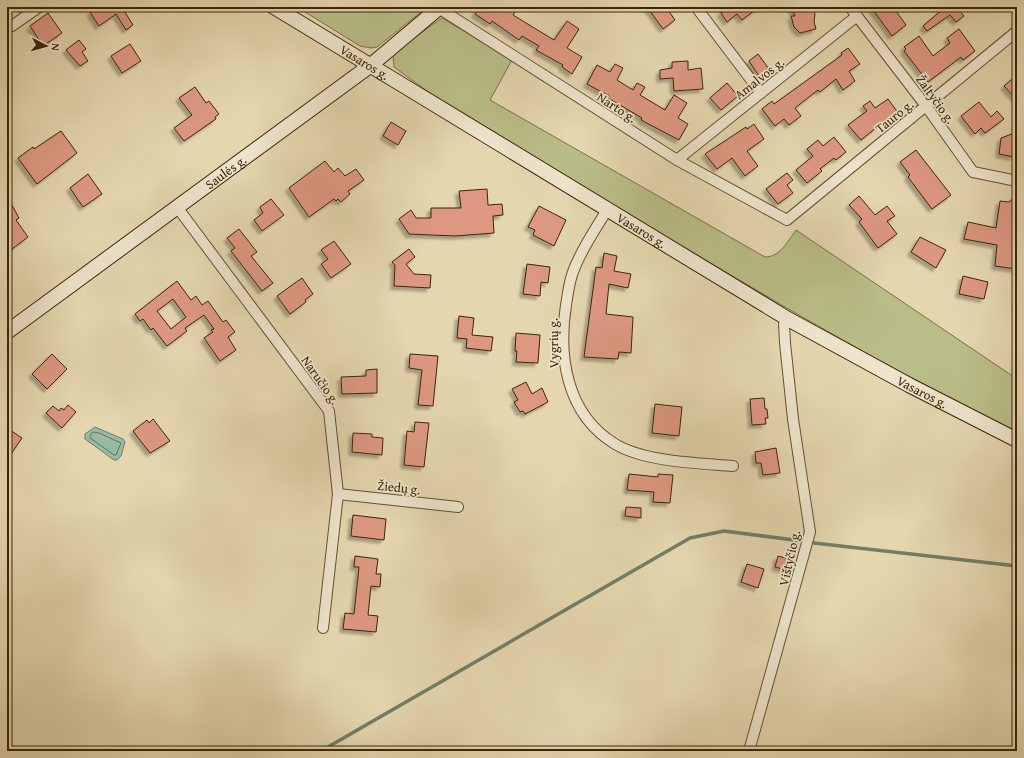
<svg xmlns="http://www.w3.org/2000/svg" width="1024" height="758" font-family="'Gentium Book Plus',serif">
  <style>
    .green { fill: #b9bd87; stroke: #7a7148 }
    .water { fill: #97baa5; stroke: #727e66 }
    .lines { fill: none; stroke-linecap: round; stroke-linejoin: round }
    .shore { stroke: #687056; stroke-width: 1 }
    .stream { stroke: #727e66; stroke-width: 3.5 }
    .building { fill: #de9882; stroke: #3a2508; fill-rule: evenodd; filter: url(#shadow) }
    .street-casing { stroke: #645132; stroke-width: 12 }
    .secondary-casing { stroke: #3a2508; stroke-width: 16 }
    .street { stroke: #ede4cb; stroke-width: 10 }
    .secondary { stroke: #ede4cb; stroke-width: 14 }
    .labels { text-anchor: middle; stroke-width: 3.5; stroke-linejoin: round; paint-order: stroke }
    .street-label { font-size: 13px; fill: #3a2508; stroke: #ede4cb }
  </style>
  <defs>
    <filter id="shadow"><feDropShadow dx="-3.5" dy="3.5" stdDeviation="1" flood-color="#0004"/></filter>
  </defs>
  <rect width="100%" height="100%" fill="#e4d6af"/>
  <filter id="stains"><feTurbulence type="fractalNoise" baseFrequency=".005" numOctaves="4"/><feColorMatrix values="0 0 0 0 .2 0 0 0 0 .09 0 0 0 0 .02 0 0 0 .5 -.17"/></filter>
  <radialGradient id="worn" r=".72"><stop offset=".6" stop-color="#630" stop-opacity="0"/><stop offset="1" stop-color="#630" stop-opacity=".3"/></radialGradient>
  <g class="green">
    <polygon points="297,7 421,7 425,9 377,47 371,48 360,46"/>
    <path d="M442,18L512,60L490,100L765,257C780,257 788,241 796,230L1017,379V432C813,332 622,208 427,91L394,67L393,56L397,50Z"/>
  </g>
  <polygon class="water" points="95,427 123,439 125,442 121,456 117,460 114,460 85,439 85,434"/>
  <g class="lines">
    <polygon class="shore" points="93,432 99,433 121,443 116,455 114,455 90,438 90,436"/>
    <g class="stream">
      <polyline points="814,543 1017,566"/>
      <polyline points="321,751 690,538 724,531 802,541"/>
    </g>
  </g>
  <g class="building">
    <polygon points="97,7 126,7 123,9 133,25 126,30 116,14 99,26 90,12"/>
    <polygon points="479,7 518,7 513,15 554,40 567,21 579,29 567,48 582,57 572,74 562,67 563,65 536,50 539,46 522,36 519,40 492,21 490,24 475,14"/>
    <polygon points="647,7 666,7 675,20 663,29"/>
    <polygon points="721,7 759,7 742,20 737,14 727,22 721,13 724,11"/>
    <polygon points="791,7 813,7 815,14 814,22 816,29 800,33 794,27 791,16 795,16"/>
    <polygon points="871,7 893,7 906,25 892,36"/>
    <polygon points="943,7 961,7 958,9 964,16 956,22 950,15 927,31 923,26 944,8"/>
    <polygon points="48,13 62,33 43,46 30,26"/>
    <polygon points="959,29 975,51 963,60 961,57 928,82 904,51 906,49 904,47 919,36 933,56 950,43 947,38"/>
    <polygon points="79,40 86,49 82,52 88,61 80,66 66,50"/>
    <polygon points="130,44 141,61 122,73 111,56"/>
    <polygon points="848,48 860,64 849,71 855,81 843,90 836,79 820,92 818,90 795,108 801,116 789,125 784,119 775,126 762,109 772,101 774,104 842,55 841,53"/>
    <polygon points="758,54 769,69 759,76 749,61"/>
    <polygon points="688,61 688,70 701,68 703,89 674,91 673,78 660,79 660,70 672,68 672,62"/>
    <polygon points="615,64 623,68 617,80 633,90 637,83 645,87 640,95 665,110 674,95 687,103 678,118 688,124 679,140 641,120 642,118 608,98 609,96 587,84 597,65 610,72"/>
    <polygon points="1017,75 1017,100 1004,86"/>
    <polygon points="727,83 738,96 721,110 710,98"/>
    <polygon points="195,87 206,103 209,101 219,114 215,117 216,119 184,141 174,128 192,115 179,98"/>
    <polygon points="888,99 899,114 889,121 887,119 861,140 848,125 867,111 863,106 870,101 875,108"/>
    <polygon points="979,102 991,117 997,111 1004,119 985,133 981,128 975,134 961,116"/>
    <polygon points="391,122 406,131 398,145 383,136"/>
    <polygon points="754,124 764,139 747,151 758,166 745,176 732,158 717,169 705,154 746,127 747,129"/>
    <polygon points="61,131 77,153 37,184 18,158 33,147 34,149"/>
    <polygon points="1017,132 1017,153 1014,153 1014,157 999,154 1001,138"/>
    <polygon points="834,137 846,152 836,160 834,158 820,169 822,171 807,183 796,170 813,156 807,149 818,140 823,146"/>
    <polygon points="916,150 951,195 932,209 908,177 910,175 900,162"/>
    <polygon points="325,161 334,172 338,168 345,176 356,169 364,180 348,191 350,194 341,202 338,199 336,201 334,199 309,217 289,188"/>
    <polygon points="787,173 793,180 787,185 793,193 778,204 766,189"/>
    <polygon points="88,174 102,194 83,207 70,188"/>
    <polygon points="487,189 488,205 502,204 503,215 493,216 494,233 455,236 409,234 399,219 411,210 416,218 431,218 431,208 461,208 459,191"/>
    <polygon points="1017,195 1016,269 995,266 997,245 964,239 968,222 996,228 1000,201 1009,202"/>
    <polygon points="7,196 19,218 16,220 28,237 12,249 7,242"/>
    <polygon points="859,196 875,215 887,206 895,216 887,221 897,234 878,248 859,222 862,219 849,205"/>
    <polygon points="271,199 284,215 262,231 254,220 263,213 260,207"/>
    <polygon points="539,206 566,220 554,246 533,235 535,230 528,227"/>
    <polygon points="239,229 257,252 251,256 273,283 262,291 231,251 235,248 227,238"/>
    <polygon points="920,237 946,250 936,268 911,252"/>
    <polygon points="334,241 351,264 331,278 321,264 328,259 321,250"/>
    <polygon points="409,249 415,257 406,264 414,274 431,275 430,288 394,286 395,265 392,262"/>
    <polygon points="604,253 617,256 614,271 631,274 628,288 609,284 606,314 633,317 631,353 619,352 618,359 584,357 596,267 602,268"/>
    <polygon points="527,264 550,267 548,283 541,282 540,296 523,294"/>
    <polygon points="963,276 988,282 984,299 959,294"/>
    <polygon points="302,278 313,294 305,300 306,302 290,314 277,296"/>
    <path d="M177,281L191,300L196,296L202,305L208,301L223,322L226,320L235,332L228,337L236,350L220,361L204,338L213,332L211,330L214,329L204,315L185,328L187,331L167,346L153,328L151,330L143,319L140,321L135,314ZM173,299L186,317L171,329L157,311Z"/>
    <polygon points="459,316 474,318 472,335 493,337 491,351 466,348 467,339 457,338"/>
    <polygon points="516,333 540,335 538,363 516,362 517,351 515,351"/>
    <polygon points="52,354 67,369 47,389 32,374"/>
    <polygon points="410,354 438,356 433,406 418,405 422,370 409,368"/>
    <polygon points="377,369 377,393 342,394 341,377 366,376 366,370"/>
    <polygon points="526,382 532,394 542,388 548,402 525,414 523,411 520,412 514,402 518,400 512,389"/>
    <polygon points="764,398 765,409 767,409 768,418 765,418 766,424 752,425 750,399"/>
    <polygon points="655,404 682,407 679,436 652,433"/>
    <polygon points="68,405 76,412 62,428 46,413 53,406 59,411 61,408 64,410"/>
    <polygon points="153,419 170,441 150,453 133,431 147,420 149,423"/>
    <polygon points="415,422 429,423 424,467 404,465 407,431 414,432"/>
    <polygon points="7,428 22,438 7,460"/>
    <polygon points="353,433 372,434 372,437 383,438 382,455 352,452"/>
    <polygon points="776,448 780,473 763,475 761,463 756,463 755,452"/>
    <polygon points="629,474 658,477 658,474 673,475 670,503 653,502 654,492 627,490"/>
    <polygon points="626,507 641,508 641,518 625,516"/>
    <polygon points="353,515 386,519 384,540 351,536"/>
    <polygon points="355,556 378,559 376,574 381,574 380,587 371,586 368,615 378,616 376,632 343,629 345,613 354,614 359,567 354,567"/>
    <polygon points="778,556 793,560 790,571 775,567"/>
    <polygon points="747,564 764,569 758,588 741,582"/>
  </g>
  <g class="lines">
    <g class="street-casing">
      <g id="street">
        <polyline points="437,7 677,160 787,220 1017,31"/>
        <polyline points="696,7 761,93"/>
        <polyline points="850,7 926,106 973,172 1017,181"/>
        <polyline points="12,26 39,7"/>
        <polyline points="677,160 857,16"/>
        <polyline points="177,207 329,411 338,494 323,628"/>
        <path d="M608,208C596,229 581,249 573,272C569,282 568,294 566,305C558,356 566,414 615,444C645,462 698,463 733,466"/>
        <polyline points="338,494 458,507"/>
        <polyline points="749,751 810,532 793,419 785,343 784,324 788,319"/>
      </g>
    </g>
    <g class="secondary-casing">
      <g id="secondary">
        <path id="s1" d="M274,7L788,319L909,385L1017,440"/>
        <path id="s2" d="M7,332L371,65L440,7"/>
      </g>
    </g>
    <use href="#street" class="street"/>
    <use href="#secondary" class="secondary"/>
  </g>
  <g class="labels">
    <g class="street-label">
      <text dy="5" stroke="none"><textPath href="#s1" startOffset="106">Vasaros g.</textPath></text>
      <text transform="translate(759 78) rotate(-38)" y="5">Amalvos g.</text>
      <text transform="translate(936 99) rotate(54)" y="5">Žaltyčio g.</text>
      <text transform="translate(617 107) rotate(33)" y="5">Narto g.</text>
      <text transform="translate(894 116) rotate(-39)" y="5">Tauro g.</text>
      <text dy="5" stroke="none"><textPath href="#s2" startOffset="271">Saulės g.</textPath></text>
      <text dy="5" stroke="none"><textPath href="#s1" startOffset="430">Vasaros g.</textPath></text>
      <text transform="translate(553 343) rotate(-91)" y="5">Vygrių g.</text>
      <text transform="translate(321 380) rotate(55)" y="5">Naručio g.</text>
      <text dy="5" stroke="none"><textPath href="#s1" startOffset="754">Vasaros g.</textPath></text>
      <text transform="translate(399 487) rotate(6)" y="5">Žiedų g.</text>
      <text transform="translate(789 558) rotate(-77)" y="5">Vištyčio g.</text>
    </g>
  </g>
  <rect width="1024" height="758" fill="none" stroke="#e4d6af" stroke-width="24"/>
  <rect x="8" y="8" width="1008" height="742" fill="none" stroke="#3a2508" stroke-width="2"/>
  <rect x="12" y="12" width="1000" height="734" fill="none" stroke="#3a2508"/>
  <g transform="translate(46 46) rotate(96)" stroke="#ede4cb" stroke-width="3" paint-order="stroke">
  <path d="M0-3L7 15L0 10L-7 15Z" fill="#3a2508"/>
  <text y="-6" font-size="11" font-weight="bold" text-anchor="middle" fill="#3a2508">N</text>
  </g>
  <rect width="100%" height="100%" filter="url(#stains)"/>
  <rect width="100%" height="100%" fill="url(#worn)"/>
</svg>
